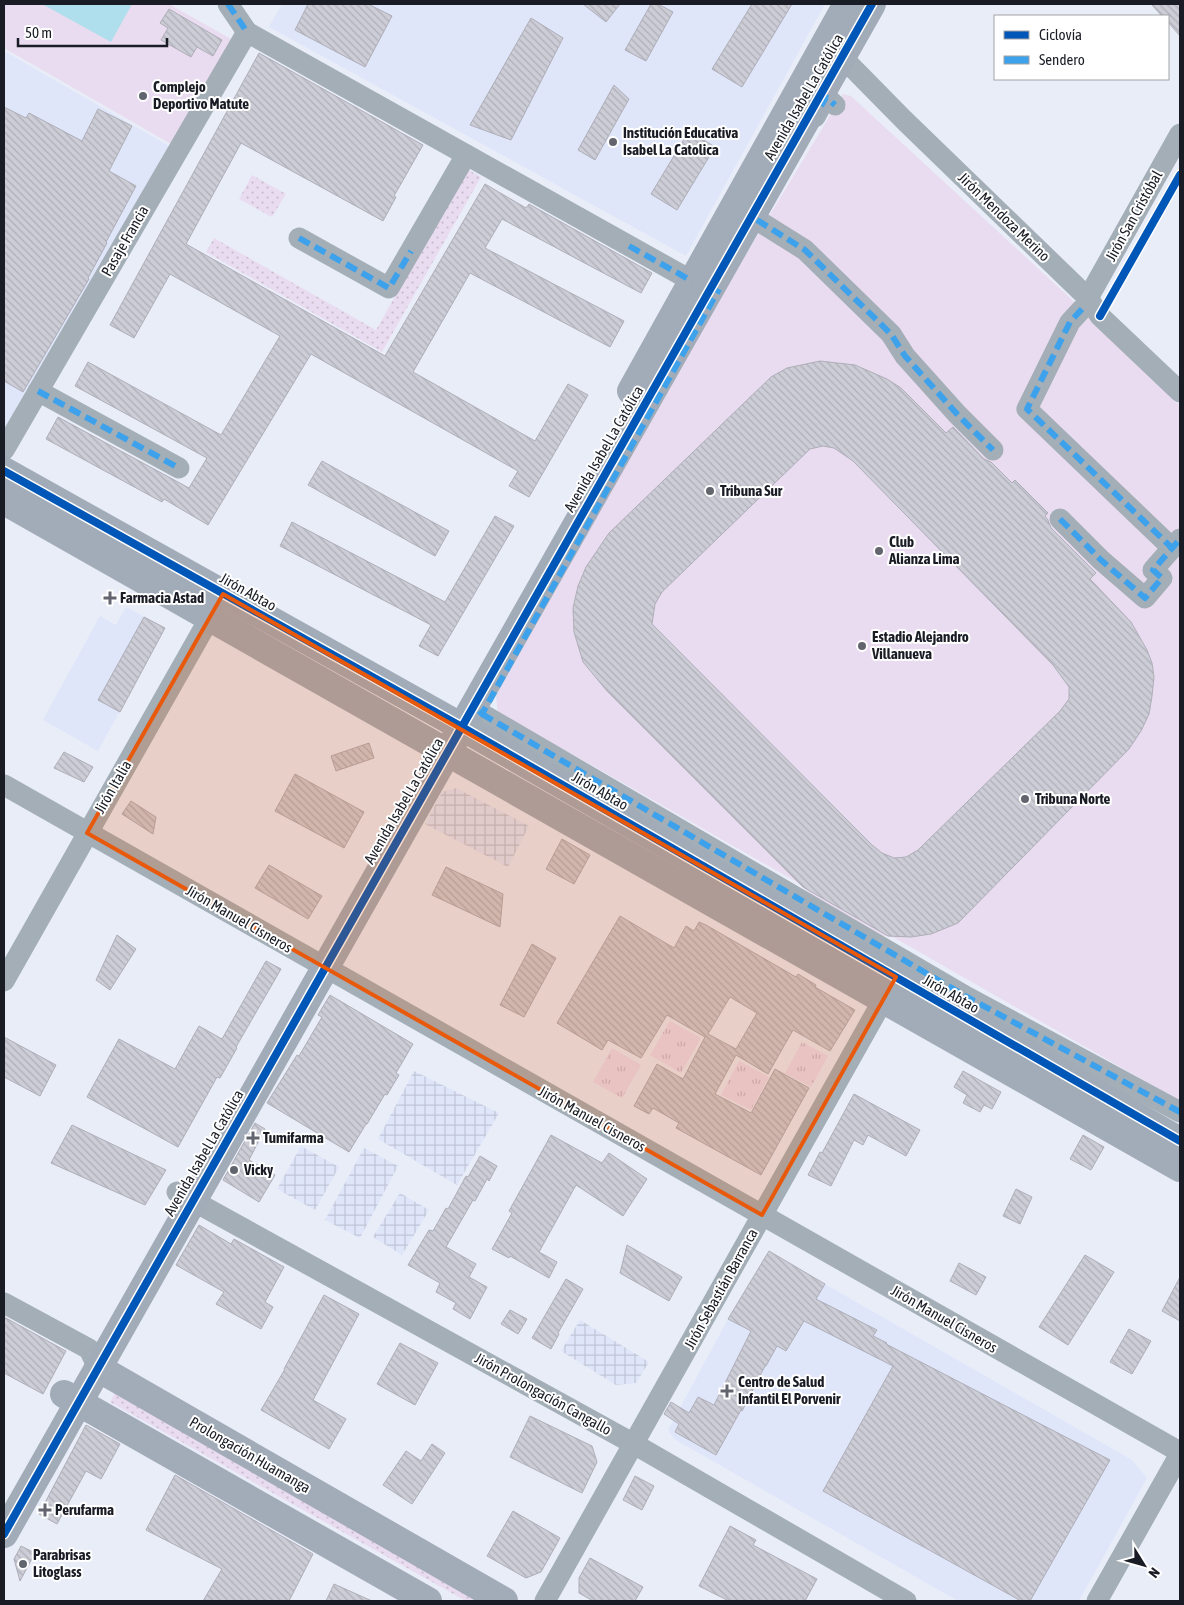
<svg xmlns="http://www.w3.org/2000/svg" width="1184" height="1605" font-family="'Asap Condensed',sans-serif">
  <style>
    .built { fill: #e0e6fa }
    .industrial { fill: url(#industrial-grid) }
    .grass { fill: url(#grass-dots) }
    .park { fill: url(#park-tufts) }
    .pitch { fill: #eadcf0 }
    .water { fill: #afdeec }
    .building { fill: url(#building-back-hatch); stroke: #aeaeb8; fill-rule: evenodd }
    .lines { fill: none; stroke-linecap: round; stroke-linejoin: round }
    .street { stroke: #a3aeb7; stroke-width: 21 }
    .secondary { stroke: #a2acb8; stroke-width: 28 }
    .quiet { stroke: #3da2eb; stroke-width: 6; stroke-dasharray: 12 6; stroke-linecap: butt }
    .cycleway-casing { stroke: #fff; stroke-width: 11 }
    .cycleway { stroke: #0057b8; stroke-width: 8 }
    .marked { fill: #e8590c; fill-opacity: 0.2; stroke: #e8590c; stroke-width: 4; stroke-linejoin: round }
    .poi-dot { fill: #62656e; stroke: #fff; stroke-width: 2 }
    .labels { text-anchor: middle; stroke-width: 4; stroke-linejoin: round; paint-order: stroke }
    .poi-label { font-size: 15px; font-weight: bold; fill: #191c24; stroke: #fff; text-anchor: start }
    .street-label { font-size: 15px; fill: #191c24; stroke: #fff }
  </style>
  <defs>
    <pattern id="industrial-grid" width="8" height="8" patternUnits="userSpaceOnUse" patternTransform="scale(1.25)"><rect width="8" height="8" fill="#e0e6fa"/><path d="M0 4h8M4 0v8" fill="none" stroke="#c0c5d6"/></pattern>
    <pattern id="grass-dots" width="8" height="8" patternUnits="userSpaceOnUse" patternTransform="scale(1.25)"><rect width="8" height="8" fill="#eadcf0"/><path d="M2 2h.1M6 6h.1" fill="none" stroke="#c8bcce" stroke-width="1.8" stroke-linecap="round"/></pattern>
    <pattern id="park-tufts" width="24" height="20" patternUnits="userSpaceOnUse" patternTransform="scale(1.25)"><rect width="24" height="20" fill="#eadcf0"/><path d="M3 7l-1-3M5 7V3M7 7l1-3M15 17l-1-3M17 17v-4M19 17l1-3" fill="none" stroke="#c8bcce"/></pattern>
    <pattern id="building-back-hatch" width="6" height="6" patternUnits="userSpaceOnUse" patternTransform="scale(1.25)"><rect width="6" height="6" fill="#cccdd6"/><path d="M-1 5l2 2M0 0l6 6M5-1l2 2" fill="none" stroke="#afafb8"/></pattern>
  </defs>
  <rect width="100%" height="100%" fill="#e9edf8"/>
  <g class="built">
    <polygon points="282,4 825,4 686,256 269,27"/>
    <polygon points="4,51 169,146 4,435"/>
    <polygon points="126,607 165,628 98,751 43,720 100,616 116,625"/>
    <polygon points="825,1284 1132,1460 1147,1478 1079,1601 958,1601 674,1439 668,1430 728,1319 786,1351"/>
  </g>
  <g class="industrial">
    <polygon points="456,788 529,826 508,867 425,824 442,792"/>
    <polygon points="414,1071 499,1113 457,1185 378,1139"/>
    <polygon points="301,1146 339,1167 315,1210 277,1189"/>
    <polygon points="364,1148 398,1166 360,1238 325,1220"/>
    <polygon points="400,1193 429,1210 402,1255 373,1237"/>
    <polygon points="580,1320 649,1362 636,1383 616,1385 561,1351"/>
  </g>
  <g class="grass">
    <polygon points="467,169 481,177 382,352 206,252 214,238 376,330"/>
    <polygon points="252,175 286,194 272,217 239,199"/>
    <polygon points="119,1386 502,1601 466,1601 110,1402"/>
  </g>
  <g class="park">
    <polygon points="670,1021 701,1038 681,1073 650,1055"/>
    <polygon points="802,1042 828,1056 811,1087 785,1073"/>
    <polygon points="612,1048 641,1065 622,1098 593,1082"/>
    <polygon points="739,1061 769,1077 751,1110 721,1095"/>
  </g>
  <g class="pitch">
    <polygon points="4,4 169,4 231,39 171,144 4,48"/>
    <polygon points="843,94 851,96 1082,309 1180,406 1180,1101 893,937 878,935 811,895 800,884 574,755 498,715 496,695 724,291"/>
  </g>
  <polygon class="water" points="42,4 132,4 111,42"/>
  <g class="building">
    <polygon points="308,4 368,4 392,16 365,67 295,30"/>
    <polygon points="583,4 620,4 606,22"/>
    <polygon points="651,4 658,4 673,12 646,61 625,50"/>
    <polygon points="752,4 792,4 742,87 712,69"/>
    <polygon points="1151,4 1180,4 1180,36 1168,22 1168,16 1162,16"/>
    <polygon points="169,9 222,40 213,56 197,47 191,57 161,40 168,28 160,23"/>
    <polygon points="531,18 563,38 511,140 470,125"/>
    <polygon points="259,53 423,145 394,196 396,197 383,221 241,143 186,244 385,356 485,184 526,208 529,204 652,273 641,293 502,219 485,248 624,321 610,347 470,273 413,372 535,441 568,384 588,395 529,497 509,486 518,471 311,354 208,525 164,499 162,502 46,439 58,417 189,488 207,458 75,386 88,362 221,435 280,336 170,274 134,338 110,325"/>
    <polygon points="614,85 629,99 595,160 578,150"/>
    <polygon points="4,107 26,118 29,113 82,141 98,109 132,126 109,171 136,186 106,242 107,243 88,278 89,279 23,392 4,381"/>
    <polygon points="689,131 715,147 677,210 651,194"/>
    <path d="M820,361L855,365L887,379L901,388L946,433L953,427L984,459L991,462L1012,483L1015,480L1048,513L1045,516L1048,520L1051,528L1096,573L1090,579L1131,622L1147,650L1152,663L1154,677L1152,696L1149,714L1141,731L1129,749L958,923L931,934L911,937L888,936L803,887L607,691L583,662L574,632L573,608L578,586L586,567L609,533L771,377L787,368ZM823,446L834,448L853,461L1053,665L1069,687V699L1060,711L918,850L906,857L894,858L882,853L872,845L652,624L655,604L662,592L810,449Z"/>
    <polygon points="322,461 449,531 435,556 308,485"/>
    <polygon points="495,516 514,526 438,656 419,646 431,625 280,546 292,522 445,602"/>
    <polygon points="144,617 165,628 120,712 98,700"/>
    <polygon points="369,743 374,758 336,771 331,756"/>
    <polygon points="64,752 93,767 84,782 54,768"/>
    <polygon points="295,774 364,812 344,848 275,811"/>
    <polygon points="131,801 156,817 153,834 122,814"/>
    <polygon points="562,839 590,855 574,884 546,869"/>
    <polygon points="269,865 322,896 308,919 255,888"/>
    <polygon points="446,867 503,894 500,927 432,895"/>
    <path d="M620,916L674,948L686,926L694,931L699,922L706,925L796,977L798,974L816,985L815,987L855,1010L830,1051L793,1030L768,1074L736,1055L715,1094L751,1113L775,1069L809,1088L761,1175L676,1128L679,1123L653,1108L649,1114L634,1106L657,1064L683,1079L705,1037L667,1015L641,1058L608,1040L602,1050L557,1023ZM730,997L757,1013L736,1049L708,1034Z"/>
    <polygon points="117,935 136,949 110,990 96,980"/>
    <polygon points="532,944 556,958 524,1017 500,1005"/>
    <polygon points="266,961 281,969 236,1047 237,1048 220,1078 217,1077 178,1147 87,1097 119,1039 175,1069 199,1026 222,1039"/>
    <polygon points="330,995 413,1044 396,1073 399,1075 387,1095 385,1094 367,1124 366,1124 349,1152 267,1103 297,1055 299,1056 322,1017 318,1015"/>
    <polygon points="4,1037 56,1065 40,1096 4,1077"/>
    <polygon points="963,1071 1001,1092 992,1109 984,1105 980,1112 963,1103 967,1095 954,1087"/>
    <polygon points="854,1094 920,1130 906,1156 868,1135 863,1145 854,1140 831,1186 808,1175 820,1152 822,1153"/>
    <polygon points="255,1123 265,1129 249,1160 275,1175 259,1202 223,1180"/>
    <polygon points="72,1125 166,1170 145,1205 51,1163"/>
    <polygon points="551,1135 602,1163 609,1153 647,1179 623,1216 576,1185 539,1252 557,1262 549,1278 510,1256 509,1258 492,1249 512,1213 509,1211"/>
    <polygon points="1083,1135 1104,1147 1091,1170 1070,1159"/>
    <polygon points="480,1156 497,1166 489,1181 487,1179 475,1201 473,1200 446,1247 476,1264 469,1277 487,1287 470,1319 453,1309 456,1303 436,1292 440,1283 408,1265 429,1230 433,1231 446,1208 448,1209 466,1176 468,1177"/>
    <polygon points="1016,1189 1032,1197 1020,1224 1003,1216"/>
    <polygon points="199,1225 231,1244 234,1239 284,1267 265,1302 273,1307 261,1329 216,1304 224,1292 176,1265"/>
    <polygon points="627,1245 682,1277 669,1301 620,1273"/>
    <polygon points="769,1251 825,1284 816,1299 877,1330 873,1336 887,1343 886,1344 1110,1460 1030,1601 1021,1601 823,1491 893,1366 804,1321 786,1351 777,1346 766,1366 765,1366 742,1411 741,1410 716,1455 675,1432 679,1424 664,1414 671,1402 689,1413 698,1397 714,1405 751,1331 728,1319"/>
    <polygon points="1085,1255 1114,1272 1068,1345 1039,1327"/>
    <polygon points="959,1263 986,1277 976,1295 950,1281"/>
    <polygon points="1180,1277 1180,1321 1162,1311"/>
    <polygon points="566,1279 583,1289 558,1333 559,1334 551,1349 532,1338"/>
    <polygon points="324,1295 359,1314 313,1400 346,1419 329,1449 261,1410 285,1369 284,1369"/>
    <polygon points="510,1310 527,1319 518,1334 501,1324"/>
    <polygon points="4,1317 66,1351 43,1394 4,1373"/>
    <polygon points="1129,1329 1151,1341 1132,1374 1110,1362"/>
    <polygon points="400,1343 438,1363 415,1405 377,1384"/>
    <polygon points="530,1416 592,1446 597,1462 582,1493 510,1457"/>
    <polygon points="86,1425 120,1444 101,1479 86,1471 57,1524 39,1514"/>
    <polygon points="432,1444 445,1453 412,1504 383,1485 406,1451 421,1461"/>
    <polygon points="175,1475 313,1554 289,1601 203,1601 222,1569 146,1530"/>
    <polygon points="635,1476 654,1486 642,1510 623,1500"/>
    <polygon points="513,1511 560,1538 541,1572 526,1578 487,1556"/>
    <polygon points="730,1526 756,1540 753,1545 817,1579 805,1601 729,1601 699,1586"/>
    <polygon points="21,1546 35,1553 20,1581 14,1559"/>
    <polygon points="590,1558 643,1587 635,1601 593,1601 579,1593 579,1578"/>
    <polygon points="334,1584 372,1601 326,1601"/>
  </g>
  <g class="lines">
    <g class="street">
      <polyline points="228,4 247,32 692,281"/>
      <polyline points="830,50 842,57 904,120 1088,298 1100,316 1180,392"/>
      <polyline points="815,117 826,97 835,105"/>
      <polyline points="757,220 805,250 891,334 905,356 957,414 993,450"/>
      <polyline points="299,238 389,288 466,155"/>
      <polyline points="1088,298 1180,134"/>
      <polyline points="1082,309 1070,322 1027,409 1172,548"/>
      <polyline points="38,391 179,468"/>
      <polyline points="4,450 247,32"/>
      <polyline points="1060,519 1101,560 1145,598 1162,578 1153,570 1180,539"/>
      <polyline points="482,714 967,997 1180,1112"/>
      <polyline points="4,785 1180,1452"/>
      <polyline points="4,981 217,605"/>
      <polyline points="177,1192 634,1444 906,1601"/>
      <polyline points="4,1303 89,1349 98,1368"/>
      <polyline points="545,1601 891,986"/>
      <polyline points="1097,1601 1180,1454"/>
    </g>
    <g class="secondary">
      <polyline points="631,391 847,4"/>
      <polyline points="4,471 462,727 1180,1141"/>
      <polyline points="4,501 1180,1168"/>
      <polyline points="98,1368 504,1601"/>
      <polyline points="64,1394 428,1601"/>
      <polyline points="4,1534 872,4"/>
    </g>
    <g class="quiet">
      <polyline points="228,4 247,32"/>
      <polyline points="821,106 826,97 835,105"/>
      <polyline points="757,220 805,250 891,334 905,356 957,414 993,450"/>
      <polyline points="299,238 389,288 411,251"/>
      <polyline points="629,246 692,281"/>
      <polyline points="1082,309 1070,322 1027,409 1172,548"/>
      <polyline points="38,391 179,468"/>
      <polyline points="1060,519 1101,560 1145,598 1162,578 1153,570 1180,539"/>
      <polyline points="479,711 482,714 719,289"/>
      <polyline points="482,714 967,997 1180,1112"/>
    </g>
    <g class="cycleway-casing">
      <g id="cycleway">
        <polyline points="1100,316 1180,175"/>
        <polyline points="4,471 462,727 1180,1141"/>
        <polyline points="4,1534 872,4"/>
      </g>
    </g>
    <use href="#cycleway" class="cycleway"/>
  </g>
  <path class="marked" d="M223,594L896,977L762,1215L87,833Z"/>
  <g class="poi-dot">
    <circle cx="143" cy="96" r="5"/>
    <circle cx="613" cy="142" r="5"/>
    <circle cx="710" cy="491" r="5"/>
    <circle cx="879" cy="551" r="5"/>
    <path d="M107.5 590.5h5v5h5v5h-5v5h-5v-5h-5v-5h5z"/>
    <circle cx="862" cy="646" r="5"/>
    <circle cx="1025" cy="799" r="5"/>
    <path d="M250.5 1130.5h5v5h5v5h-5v5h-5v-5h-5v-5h5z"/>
    <circle cx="234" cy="1170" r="5"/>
    <path d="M724.5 1383.5h5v5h5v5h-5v5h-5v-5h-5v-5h5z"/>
    <path d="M42.5 1502.5h5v5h5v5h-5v5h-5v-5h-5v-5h5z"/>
    <circle cx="23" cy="1564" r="5"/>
  </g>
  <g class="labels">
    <g class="poi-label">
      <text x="153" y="92">Complejo<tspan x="153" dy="17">Deportivo Matute</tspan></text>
      <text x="623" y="138">Institución Educativa<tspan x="623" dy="17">Isabel La Catolica</tspan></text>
      <text x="720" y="496">Tribuna Sur</text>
      <text x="889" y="547">Club<tspan x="889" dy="17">Alianza Lima</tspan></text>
      <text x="120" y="603">Farmacia Astad</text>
      <text x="872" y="642">Estadio Alejandro<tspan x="872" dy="17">Villanueva</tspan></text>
      <text x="1035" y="804">Tribuna Norte</text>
      <text x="263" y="1143">Tumifarma</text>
      <text x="244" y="1175">Vicky</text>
      <text x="738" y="1387">Centro de Salud<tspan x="738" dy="17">Infantil El Porvenir</tspan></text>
      <text x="55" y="1515">Perufarma</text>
      <text x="33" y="1560">Parabrisas<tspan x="33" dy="17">Litoglass</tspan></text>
    </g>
    <g class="street-label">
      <text transform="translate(804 97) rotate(-60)" y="5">Avenida Isabel La Católica</text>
      <text transform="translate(1134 216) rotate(-61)" y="5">Jirón San Cristóbal</text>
      <text transform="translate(1004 217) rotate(44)" y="5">Jirón Mendoza Merino</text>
      <text transform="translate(125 241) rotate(-60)" y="5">Pasaje Francia</text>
      <text transform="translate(604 449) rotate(-60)" y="5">Avenida Isabel La Católica</text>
      <text transform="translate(248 592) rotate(29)" y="5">Jirón Abtao</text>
      <text transform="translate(113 787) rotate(-60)" y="5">Jirón Italia</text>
      <text transform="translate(600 791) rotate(30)" y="5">Jirón Abtao</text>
      <text transform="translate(404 801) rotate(-60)" y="5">Avenida Isabel La Católica</text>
      <text transform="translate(239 919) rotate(30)" y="5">Jirón Manuel Cisneros</text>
      <text transform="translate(951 994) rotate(30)" y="5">Jirón Abtao</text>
      <text transform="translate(592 1119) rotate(29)" y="5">Jirón Manuel Cisneros</text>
      <text transform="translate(204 1153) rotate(-60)" y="5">Avenida Isabel La Católica</text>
      <text transform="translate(721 1289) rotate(-61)" y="5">Jirón Sebastián Barranca</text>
      <text transform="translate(944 1319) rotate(30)" y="5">Jirón Manuel Cisneros</text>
      <text transform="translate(543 1394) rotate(29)" y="5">Jirón Prolongación Cangallo</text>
      <text transform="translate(250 1455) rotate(30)" y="5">Prolongación Huamanga</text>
    </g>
  </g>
  <rect width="1184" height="1605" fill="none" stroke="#191c24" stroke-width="10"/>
  <rect x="994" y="15" width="175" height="65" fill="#ffffff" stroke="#a3a4a7"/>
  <rect x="1004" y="31" width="25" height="8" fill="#0057b8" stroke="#a3a4a7"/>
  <text x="1039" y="40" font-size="15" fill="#191c24">Ciclovía</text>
  <rect x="1004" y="56" width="25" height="8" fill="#3da2eb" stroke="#a3a4a7"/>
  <text x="1039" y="65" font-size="15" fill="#191c24">Sendero</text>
  <g transform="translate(1144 1565) rotate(127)" stroke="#ffffff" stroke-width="4" paint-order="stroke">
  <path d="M0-4L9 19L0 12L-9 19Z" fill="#191c24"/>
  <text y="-8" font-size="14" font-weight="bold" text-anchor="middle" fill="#191c24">N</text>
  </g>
  <path d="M18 38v8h149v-8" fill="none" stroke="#191c24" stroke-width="2.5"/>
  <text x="25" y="38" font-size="15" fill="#191c24" stroke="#ffffff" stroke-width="4" paint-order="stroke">50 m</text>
</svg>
